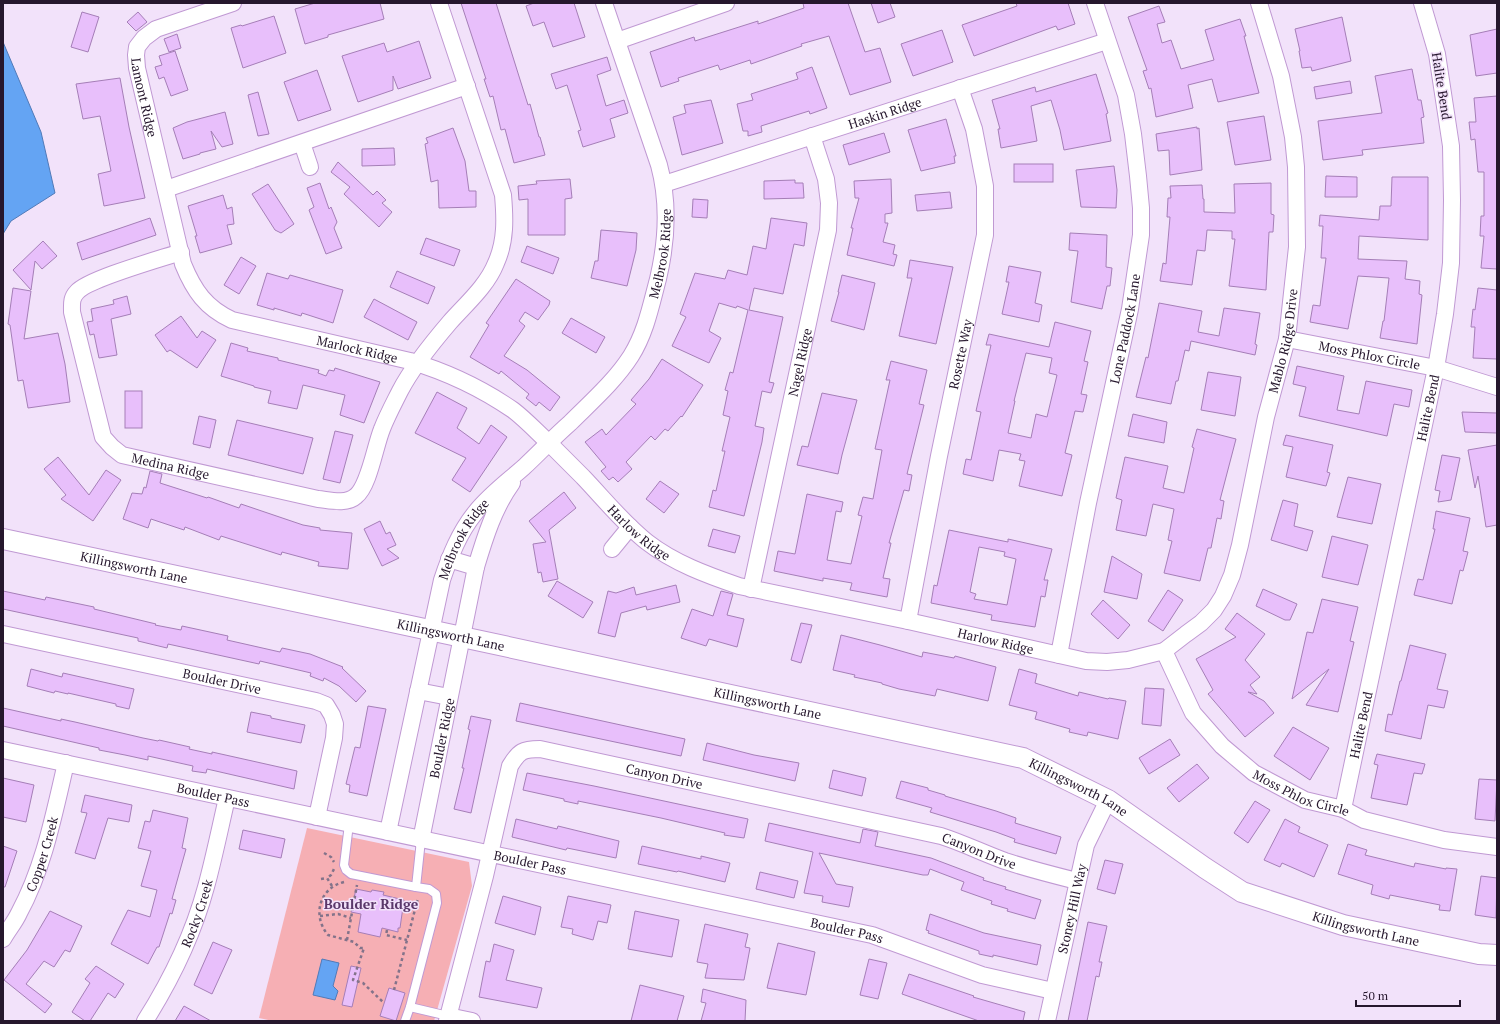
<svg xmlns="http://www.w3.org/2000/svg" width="1500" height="1024" font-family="'PT Serif',serif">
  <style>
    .green { fill: #f6afb4 }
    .water { fill: #64a4f3; stroke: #517ab8 }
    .building { fill: #e8bffb; stroke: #a57eb7; fill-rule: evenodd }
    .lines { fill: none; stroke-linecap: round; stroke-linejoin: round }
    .service-casing { stroke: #c099d3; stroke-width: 10 }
    .minor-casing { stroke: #c099d3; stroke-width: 18 }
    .tertiary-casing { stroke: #c099d3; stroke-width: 22 }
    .path { stroke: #83738a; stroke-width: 2.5; stroke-dasharray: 3 3; stroke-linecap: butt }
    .service { stroke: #fff; stroke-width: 8 }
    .minor { stroke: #fff; stroke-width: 16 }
    .tertiary { stroke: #fff; stroke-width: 20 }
    .labels { text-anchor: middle; stroke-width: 3; stroke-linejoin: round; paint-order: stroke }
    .street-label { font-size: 13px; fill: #26172d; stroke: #f2e2fa }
    .neighbourhood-label { font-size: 14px; font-weight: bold; fill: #5a376a; stroke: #f2e2fa }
  </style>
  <rect width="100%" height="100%" fill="#f2e2fa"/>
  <polygon class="green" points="307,828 469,862 472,886 434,1021 273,1021 259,1018"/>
  <g class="water">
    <polygon points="3,42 41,132 55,193 11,221 3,234"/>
    <polygon points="322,959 339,963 333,986 338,991 335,1000 313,995"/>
  </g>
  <g class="building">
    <polygon points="315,3 380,3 384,19 328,35 328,37 305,44 295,9"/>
    <polygon points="461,3 496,3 528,105 530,104 539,137 540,137 545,155 514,163 505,129 501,130 493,96 490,97 484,79 486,79"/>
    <polygon points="534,3 574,3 585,37 553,47 544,22 533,26 526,6"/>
    <polygon points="803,3 848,3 865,52 880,48 891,82 850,95 829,36 801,44 802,46 751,64 750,60 720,70 718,65 678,78 679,81 661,87 650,52 694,37 695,41 758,21 758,24 804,8"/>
    <polygon points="871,3 890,3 895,17 878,23"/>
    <polygon points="1016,3 1068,3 1075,24 1058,30 1056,26 974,56 962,25 1017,6"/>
    <polygon points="1159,6 1165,22 1157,24 1162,43 1171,40 1181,69 1214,60 1205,30 1240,19 1246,36 1244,36 1259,93 1218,102 1212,79 1188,85 1193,108 1156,117 1151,88 1149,89 1143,71 1147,70 1128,17"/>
    <polygon points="82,12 99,17 88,52 71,47"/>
    <polygon points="138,12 147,22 136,31 127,22"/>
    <polygon points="274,16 286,53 243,68 231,28 241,25 242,26"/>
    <polygon points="1342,17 1351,61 1312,71 1311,67 1302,68 1299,51 1300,51 1295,29"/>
    <polygon points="1497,29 1497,73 1476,76 1470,35"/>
    <polygon points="942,30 953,62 913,76 901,44"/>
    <polygon points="177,34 181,48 169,52 164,39"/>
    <polygon points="419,41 431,78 398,89 393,76 393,90 358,102 342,56 384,43 387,52"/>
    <polygon points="175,51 188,90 171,96 164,77 159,79 155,67 162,65 159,56"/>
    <polygon points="607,57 611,70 597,75 606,106 624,100 628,113 610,119 615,137 583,147 578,131 581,130 567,85 556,89 551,74"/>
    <polygon points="812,67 827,108 810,114 809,111 761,126 762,132 748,136 748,131 743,131 737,104 753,100 751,94 798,79 796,73"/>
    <polygon points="1412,69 1418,100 1421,100 1424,117 1421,118 1424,143 1362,150 1363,155 1323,160 1318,121 1382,113 1375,76"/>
    <polygon points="317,70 331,110 298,121 284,82"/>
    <polygon points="1096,74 1108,113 1106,114 1111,141 1064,150 1060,130 1051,100 1031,106 1037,141 1001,148 998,129 1000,129 992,100 1035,87 1036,92"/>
    <polygon points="120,78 129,127 145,198 104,206 98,174 111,171 100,116 83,119 76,84"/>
    <polygon points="1350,81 1352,93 1316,99 1314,87"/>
    <polygon points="258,92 269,134 258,136 248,95"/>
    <polygon points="1497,96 1497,269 1481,268 1484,236 1480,236 1481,216 1484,216 1484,172 1478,172 1475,139 1471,140 1469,122 1476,122 1474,98"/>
    <polygon points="711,100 723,143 682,155 673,117 686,113 684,105"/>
    <polygon points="225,112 233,144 222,147 211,131 216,149 200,153 200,154 183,159 173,128 187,122"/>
    <polygon points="1264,116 1271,160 1235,165 1227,122"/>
    <polygon points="946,119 956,156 954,156 955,163 921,171 908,130"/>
    <polygon points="1197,127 1197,129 1199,128 1202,170 1170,175 1169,150 1158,151 1156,134"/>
    <polygon points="453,128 465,161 469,191 476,191 476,207 439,208 438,180 431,182 425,144 428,143 426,138"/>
    <polygon points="884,133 890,152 849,165 843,145"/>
    <polygon points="394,148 395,165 362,166 362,149"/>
    <polygon points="338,162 373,195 377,191 386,200 382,203 392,212 379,227 344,194 350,187 331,172"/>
    <rect x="1014" y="164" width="39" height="18"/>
    <polygon points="1114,166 1117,190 1116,208 1081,207 1076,170"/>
    <polygon points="1326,176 1357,177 1357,197 1325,197"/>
    <polygon points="1392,177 1428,177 1428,240 1359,236 1358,259 1407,261 1405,279 1420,281 1419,294 1422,295 1417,344 1380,338 1383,321 1384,321 1389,278 1358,276 1348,329 1310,322 1313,305 1320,306 1326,258 1321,258 1323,226 1319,226 1320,215 1379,220 1380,206 1391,206"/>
    <polygon points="570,179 572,198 565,199 565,235 528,235 528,199 519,200 518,186 537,184 536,181"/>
    <polygon points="891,179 892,213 885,214 885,223 888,223 883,242 895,245 893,254 897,255 894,266 847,255 853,228 851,228 859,198 855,198 854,181"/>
    <polygon points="795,180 795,183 803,183 804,198 764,199 764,181"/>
    <polygon points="320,183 329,209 331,207 337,222 334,228 342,248 326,254 309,210 314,207 307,188"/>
    <polygon points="1271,183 1271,214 1274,215 1273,232 1269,232 1266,290 1229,286 1235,239 1232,239 1232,231 1207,230 1205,251 1197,250 1192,285 1160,281 1163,263 1166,264 1170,217 1167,217 1168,198 1171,198 1170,186 1202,185 1203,199 1204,199 1204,212 1235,213 1234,184"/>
    <polygon points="268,184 294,224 281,233 275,230 252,194"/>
    <polygon points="950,192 952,208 917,211 915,195"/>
    <polygon points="223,195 227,209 232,207 234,224 227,225 232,244 200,253 195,236 197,236 188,206"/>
    <polygon points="693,199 708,200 707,218 692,217"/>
    <polygon points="150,218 156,235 82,260 77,243"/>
    <polygon points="771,218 807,223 804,246 794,244 783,294 754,288 749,310 783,317 769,382 774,383 771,393 762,391 755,426 764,428 762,442 744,516 709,507 713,490 716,491 725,451 722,451 730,417 723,415 728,391 725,390 730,372 733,373 748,310 737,306 736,308 719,303 709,331 721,338 709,363 672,346 686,317 680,314 695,273 725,279 728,270 747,275 753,246 766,249"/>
    <polygon points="601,230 637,233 636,250 627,286 591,278 595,261 598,261"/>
    <polygon points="1070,233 1107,235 1106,267 1112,268 1110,286 1107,286 1102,309 1071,302 1078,251 1069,250"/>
    <polygon points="426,238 460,250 454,266 420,254"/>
    <polygon points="43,241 57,256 42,269 35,261 31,290 13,270"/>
    <polygon points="527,246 559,258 553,274 521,262"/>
    <polygon points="241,257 256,266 239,294 224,285"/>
    <polygon points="910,260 953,267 936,344 899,336 912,278 907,278"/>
    <polygon points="1009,266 1041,272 1035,303 1042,305 1039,322 1002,314 1009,282 1006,282"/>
    <polygon points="397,271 435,287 428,304 390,287"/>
    <polygon points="267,273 288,279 290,275 343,290 333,323 302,313 301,316 274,308 274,310 257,305"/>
    <polygon points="842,275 875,283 864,330 831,321 839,292 838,292"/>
    <polygon points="516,279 550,301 549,305 538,320 525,312 519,321 525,326 504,356 527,370 560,397 550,411 539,402 536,406 526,398 529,394 501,371 499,374 470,357 489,325 486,323"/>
    <polygon points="13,288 31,291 24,339 58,333 65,364 70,402 28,408 23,380 18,381 10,325 8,324"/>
    <polygon points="1478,288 1497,290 1497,359 1473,358 1475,327 1471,327 1473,309 1475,310"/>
    <polygon points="127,296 131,314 111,319 117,355 99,358 94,334 90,335 87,322 93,321 91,309 114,304 113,300"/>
    <polygon points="374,299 417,322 408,340 364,317"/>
    <polygon points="1159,303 1202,311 1198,332 1219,336 1224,308 1260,313 1255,344 1257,345 1255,355 1191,341 1189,351 1185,350 1178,381 1176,381 1171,404 1136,397 1146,357 1148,358"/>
    <polygon points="181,316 197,338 202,331 216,340 197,368 170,350 167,352 155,335"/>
    <polygon points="571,318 605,337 596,353 562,333"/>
    <path d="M1055,322L1091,331L1084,361L1088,362L1081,394L1087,395L1083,412L1075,411L1065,453L1072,455L1062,496L1019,486L1025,461L1019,460L1021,454L999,450L993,481L963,474L966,459L971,460L981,412L976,411L991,345H986L989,334L1049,347ZM1026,353L1052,358L1049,373L1057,375L1047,417L1036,414L1031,438L1008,433L1015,401H1014Z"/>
    <polygon points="231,343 248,348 247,351 278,358 278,360 319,370 318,373 326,376 329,370 334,371 335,368 380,382 364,423 340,415 345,395 303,385 297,409 268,403 271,391 254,387 254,386 221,376"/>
    <polygon points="662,359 703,385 682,417 681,416 668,431 665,429 655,440 651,436 626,462 632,469 618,482 613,477 609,480 601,471 606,467 585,442 602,429 606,435 636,404 631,400 649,379"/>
    <polygon points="891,361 927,370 919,404 924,405 907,474 912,475 909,491 904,490 889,543 891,543 883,578 890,579 887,597 850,590 852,583 823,578 823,581 774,571 778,551 795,554 807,494 843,502 841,512 836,511 827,560 851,564 862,516 858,515 863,497 873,499 882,450 875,449 890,380 886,380"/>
    <polygon points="1297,366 1344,376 1337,410 1359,414 1366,381 1412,390 1409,407 1394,404 1387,436 1299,416 1306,387 1293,384"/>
    <polygon points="1208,372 1241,377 1235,416 1201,410"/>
    <rect x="125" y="391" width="17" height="37"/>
    <polygon points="437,392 467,408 457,428 479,444 491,425 507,437 470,492 452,480 466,458 415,433"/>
    <polygon points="822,393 857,400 842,455 838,474 797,465 802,446 808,447"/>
    <polygon points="1462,412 1497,413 1497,433 1465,432"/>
    <polygon points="1133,414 1167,422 1164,443 1128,436"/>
    <polygon points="199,416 216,420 210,448 193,444"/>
    <polygon points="237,420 313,438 303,474 228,455"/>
    <polygon points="1197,429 1236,439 1220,500 1224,501 1221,519 1217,518 1211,548 1208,548 1200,581 1164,573 1172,541 1168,540 1174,509 1153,504 1146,536 1116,530 1122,500 1116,498 1125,457 1168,466 1163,488 1184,493 1194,448 1192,447"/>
    <polygon points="335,431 353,435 340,483 323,479"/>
    <polygon points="1286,435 1333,445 1327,472 1330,473 1326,486 1286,477 1293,447 1283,445"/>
    <polygon points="1497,445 1497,525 1486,527 1478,476 1475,488 1468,450"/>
    <polygon points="1442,455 1460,458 1451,500 1438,502 1440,491 1435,490"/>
    <polygon points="58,457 89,495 106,470 121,480 93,521 61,499 66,495 44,469"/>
    <polygon points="150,471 162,474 160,483 207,498 208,497 239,508 241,504 303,525 320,528 320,530 352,533 348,569 318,566 319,562 282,552 281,555 221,536 219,540 185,527 184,530 151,519 148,528 123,519 132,493 142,494 144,487 146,488"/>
    <polygon points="1348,477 1381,484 1372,524 1337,517"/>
    <polygon points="660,481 679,494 664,513 646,499"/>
    <polygon points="564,492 576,508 549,530 558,579 543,582 541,572 538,573 533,544 546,542 529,521"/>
    <polygon points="1283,500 1298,504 1294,526 1313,531 1307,551 1271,540"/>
    <polygon points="1436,511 1470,518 1463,551 1468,552 1463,571 1460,570 1452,604 1414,595 1418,579 1423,580 1435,529 1433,529"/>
    <polygon points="380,521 386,534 390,532 396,545 387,549 399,558 382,566 364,529"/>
    <polygon points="713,529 740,536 735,553 708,546"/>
    <path d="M949,530L1008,542V539L1052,549L1044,580H1048L1045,597L1041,596L1035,627L991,620L992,615L931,603L934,585L937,586ZM979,547L1005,552L1004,556L1016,559L1007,605L974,599L976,594L970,592Z"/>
    <polygon points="1332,536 1368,545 1358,585 1322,577"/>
    <polygon points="1112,556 1142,574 1137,599 1104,592"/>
    <polygon points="557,581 593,602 583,618 548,596"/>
    <polygon points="676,585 680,602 647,610 646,606 621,613 615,637 598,633 608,591 616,593 634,587 636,595"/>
    <polygon points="1263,589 1297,604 1290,620 1285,620 1256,606"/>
    <polygon points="1168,590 1183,600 1163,631 1148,621"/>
    <polygon points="3,591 45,600 46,597 94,607 94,609 156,624 155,625 181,630 182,626 228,636 227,640 280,652 282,648 310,654 343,667 342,668 366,691 356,702 339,686 324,678 323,681 310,676 311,673 260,661 259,664 168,644 167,648 138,641 138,638 3,609"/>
    <polygon points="721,591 733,594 727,615 744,619 737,647 709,639 706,646 681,638 692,609 713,616"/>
    <polygon points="1322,599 1358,607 1350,641 1354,642 1338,712 1306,705 1329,669 1292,699 1307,632 1313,633"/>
    <polygon points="1103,600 1130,625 1118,639 1091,614"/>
    <polygon points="1237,613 1265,634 1245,660 1260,677 1250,685 1257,694 1248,692 1264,701 1274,713 1245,737 1208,694 1213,690 1196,659 1236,637 1225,629"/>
    <polygon points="801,623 812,625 801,663 791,660"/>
    <polygon points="841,635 880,645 922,657 923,652 954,658 955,656 996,667 988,701 937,689 935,696 899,689 882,684 882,683 854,677 855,675 833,670"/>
    <polygon points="1410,645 1446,654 1437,689 1448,691 1444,708 1428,705 1421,739 1385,731 1388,714 1392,715 1400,681 1401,681"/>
    <polygon points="31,669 62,677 63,673 134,689 129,709 116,706 116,704 68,693 68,694 55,691 54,693 27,686"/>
    <polygon points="1019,669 1037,674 1035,683 1078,696 1079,692 1108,699 1109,698 1126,701 1118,739 1088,732 1087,736 1069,732 1070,729 1035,719 1037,712 1009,705"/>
    <polygon points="1145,688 1164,689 1161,726 1142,724"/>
    <polygon points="520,703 685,739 681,756 516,721"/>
    <polygon points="368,706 386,709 367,796 349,792 350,785 346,784 355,747 360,748"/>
    <polygon points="3,708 61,721 61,719 75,722 143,738 158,741 159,740 190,747 189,749 212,754 212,752 297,771 294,789 207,769 206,773 192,771 193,766 148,756 148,760 125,755 99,750 99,748 3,726"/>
    <polygon points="251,712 271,716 271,718 305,725 301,743 247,732"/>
    <polygon points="471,716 491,720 471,813 454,809 464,768 462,768 470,730 468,729"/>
    <polygon points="1293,727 1329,748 1310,780 1274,756"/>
    <polygon points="1170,739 1180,755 1149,774 1139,758"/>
    <polygon points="707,743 754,755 799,763 795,781 703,760"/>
    <polygon points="1377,754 1425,764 1422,774 1414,773 1407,805 1371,798 1378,765 1374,764"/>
    <polygon points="1197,764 1209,778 1179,802 1167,788"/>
    <polygon points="833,770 866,778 862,796 829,788"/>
    <polygon points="527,773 594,786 748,819 744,838 724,835 725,833 661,818 578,801 578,804 564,801 564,799 523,790"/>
    <polygon points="3,778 34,785 26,822 3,817"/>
    <polygon points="1479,779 1497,780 1495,821 1475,819"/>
    <polygon points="901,781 928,788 928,790 945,795 945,796 996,811 1016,818 1015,823 1061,837 1056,854 1014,842 1015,839 996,832 930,812 932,808 896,798"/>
    <polygon points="85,795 132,805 129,822 108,818 95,859 75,853 87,813 81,812"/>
    <polygon points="1255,801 1270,810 1248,843 1234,833"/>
    <polygon points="153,810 188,818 182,848 186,849 172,899 176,900 172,914 170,913 159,947 157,947 148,964 111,944 128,910 150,917 157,890 141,886 151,851 138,848 145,821 150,822"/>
    <polygon points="516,819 557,829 558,826 619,841 616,858 567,848 566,850 512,837"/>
    <polygon points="1285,819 1300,827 1298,832 1328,845 1314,877 1282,863 1280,867 1264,860"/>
    <polygon points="769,823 860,843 863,829 878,832 875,846 931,858 984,878 983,880 1006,887 1005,889 1041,900 1035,919 1007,911 1008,909 991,904 992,901 961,890 964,882 930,869 928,875 923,875 819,853 836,884 853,887 849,907 822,902 823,896 804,893 813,852 765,841"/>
    <polygon points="243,830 285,839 281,858 239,849"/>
    <polygon points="1348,844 1367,850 1365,855 1414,867 1415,863 1446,869 1446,868 1457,869 1450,911 1439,910 1440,905 1390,895 1389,899 1371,894 1373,885 1338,874"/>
    <polygon points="3,846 17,851 5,887 3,887"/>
    <polygon points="642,846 701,859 701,856 730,863 725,882 678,871 677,872 638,864"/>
    <polygon points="1105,860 1123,864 1115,894 1097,889"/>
    <polygon points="760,872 798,881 794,898 756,889"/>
    <polygon points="1481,876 1497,878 1496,918 1475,915"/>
    <polygon points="356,889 371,892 372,890 384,892 383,895 404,900 400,928 398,928 398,932 382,928 380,937 358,932 361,914 351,912"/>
    <polygon points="503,896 541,907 535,935 495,923"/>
    <polygon points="568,896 611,905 607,923 598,921 593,940 572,934 573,929 561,927"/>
    <polygon points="50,911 82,926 70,952 65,950 54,967 44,961 26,984 52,1004 45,1013 4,980 27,950"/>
    <polygon points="635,911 679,920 672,957 628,949"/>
    <polygon points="930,914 984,933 1041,945 1037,965 993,955 993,957 979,954 979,951 928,933 929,931 926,930"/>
    <polygon points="1088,922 1107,926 1099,962 1102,962 1099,977 1096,976 1087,1021 1068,1021"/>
    <polygon points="705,924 748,934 745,947 750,948 744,980 705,978 708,964 697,962"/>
    <polygon points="213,942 232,950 212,994 194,985"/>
    <polygon points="778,943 815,952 806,995 767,988"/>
    <polygon points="494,944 514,950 506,980 542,988 537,1008 479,997 486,961 490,962"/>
    <polygon points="869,959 887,963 878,999 860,995"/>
    <polygon points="96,966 124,984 115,998 108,993 90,1021 85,1021 72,1012 90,983 85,979"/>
    <polygon points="351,966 361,968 352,1007 342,1005"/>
    <polygon points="909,974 974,996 973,997 1025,1012 1023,1021 979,1021 902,994"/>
    <polygon points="640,985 684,996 677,1021 631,1021"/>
    <polygon points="389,988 405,993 396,1021 380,1016"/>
    <polygon points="703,989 746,1000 745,1021 701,1021 706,1003 701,1002"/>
    <polygon points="184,1006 211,1021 175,1021"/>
  </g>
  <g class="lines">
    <g class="service-casing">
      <g id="service">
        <polyline points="349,824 344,865 346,870 351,874 416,887"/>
        <polyline points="421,840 416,887 429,889 436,894 437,903 410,1007 448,1016"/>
        <polyline points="405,1021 410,1007"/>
      </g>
    </g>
    <g class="minor-casing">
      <g id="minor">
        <path id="s1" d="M233,3L156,29L144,38L137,47L136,55L137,68L183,264C194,291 206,308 232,320L410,361C447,372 481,388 513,410C526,420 537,432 549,443C560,454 572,466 583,477C604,499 623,523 647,542C674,563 707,575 739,586L908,621L1086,661L1107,662L1128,660L1164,651L1186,634L1201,623L1214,610L1223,596L1232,575L1240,545L1266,417L1287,339L1297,247L1296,167L1293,137L1281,76L1259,3"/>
        <polyline points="617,41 726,3"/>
        <polyline points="302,143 310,167"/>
        <path id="s2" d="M664,184L1107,41"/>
        <polyline points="166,189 467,86"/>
        <path id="s3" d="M181,252C160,259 88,279 77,292C71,298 72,304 72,312L103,437L112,447L122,455L318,499C329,500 346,505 356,496C369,486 375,446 382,429C387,416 394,403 400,391C413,366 432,343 450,322C466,304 487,286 496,263C506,241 505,218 503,195L439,3"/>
        <path id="s4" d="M1287,339L1436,368L1497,387"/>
        <polyline points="612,549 630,527"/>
        <polyline points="449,559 476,567"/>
        <path id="s5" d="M751,589L828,230L829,203L826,179L812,136"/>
        <path id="s6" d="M908,621L939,456L985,235V186L974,129L960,88"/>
        <path id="s7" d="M3,634L316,701L326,705L332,715L335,724L334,738L317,817"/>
        <path id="s8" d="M1164,651L1193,713L1222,746L1254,773L1305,800L1343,809L1364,820L1444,840L1497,847"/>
        <path id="s9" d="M1059,655L1088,503L1130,309L1141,235V208L1138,176L1133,134L1126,95L1095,3"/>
        <polyline points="418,691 449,697"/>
        <path id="s10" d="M3,750L872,935L982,975L1053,991"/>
        <path id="s11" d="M1343,809L1436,368L1445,314L1451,263L1452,200L1451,146L1437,54L1422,3"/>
        <path id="s12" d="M388,832L442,580C450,556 459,533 475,513C489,495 507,482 524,467C539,453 554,437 570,423C591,402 615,381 631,356C646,332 651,305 658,279C667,241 669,202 659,165L604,3"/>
        <path id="s13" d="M421,840L476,567C485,537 494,508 512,483"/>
        <path id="s14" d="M3,939C8,930 15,922 19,913C44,867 54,814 66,763"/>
        <polyline points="448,1016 472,1021"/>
        <path id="s15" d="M145,1021C171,980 193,935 206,887C214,858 220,828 227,798"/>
        <path id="s16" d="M447,1021L485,876L510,766C519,751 523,749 540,749L941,836C963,843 983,853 1005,861C1029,869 1053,875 1077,881"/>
        <path id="s17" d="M1047,1021L1086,845L1108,800"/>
      </g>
    </g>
    <g class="tertiary-casing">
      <g id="tertiary">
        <path id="s18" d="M3,539L462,637L1023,758L1108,800L1205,868L1242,892L1343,925L1479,954L1497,955"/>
      </g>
    </g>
    <g class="path">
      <polyline points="324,853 331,857 334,862"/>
      <polyline points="321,879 327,878"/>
      <path d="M344,882C319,888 312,916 328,935L354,942L360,948H364L353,980L363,983L384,1003"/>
      <polyline points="332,886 327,878 331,875 334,869"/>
      <polyline points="320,916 338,914 351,918"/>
      <polyline points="387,930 386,935 407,940"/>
      <polyline points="347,940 357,885"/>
      <polyline points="394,990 418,898"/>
    </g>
    <use href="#service" class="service"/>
    <use href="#minor" class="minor"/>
    <use href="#tertiary" class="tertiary"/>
  </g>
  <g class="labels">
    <g class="street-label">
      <text transform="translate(1442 86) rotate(81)" y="5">Halite Bend</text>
      <text dy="5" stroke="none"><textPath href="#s1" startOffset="159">Lamont Ridge</textPath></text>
      <text dy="5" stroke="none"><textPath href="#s2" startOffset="232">Haskin Ridge</textPath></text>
      <text dy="5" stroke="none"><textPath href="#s12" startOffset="662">Melbrook Ridge</textPath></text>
      <text dy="5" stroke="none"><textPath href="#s9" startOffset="333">Lone Paddock Lane</textPath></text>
      <text dy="5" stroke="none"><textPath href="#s1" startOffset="1773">Mablo Ridge Drive</textPath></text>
      <text dy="5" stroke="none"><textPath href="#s1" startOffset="535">Marlock Ridge</textPath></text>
      <text dy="5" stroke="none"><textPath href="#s6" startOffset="272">Rosette Way</textPath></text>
      <text dy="5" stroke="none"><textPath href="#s4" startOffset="84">Moss Phlox Circle</textPath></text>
      <text dy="5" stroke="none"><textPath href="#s5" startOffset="232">Nagel Ridge</textPath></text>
      <text dy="5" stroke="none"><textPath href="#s11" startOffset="410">Halite Bend</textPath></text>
      <text dy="5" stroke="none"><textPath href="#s3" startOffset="338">Medina Ridge</textPath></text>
      <text dy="5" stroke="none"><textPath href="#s1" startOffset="880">Harlow Ridge</textPath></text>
      <text dy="5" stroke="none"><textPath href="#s12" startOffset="304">Melbrook Ridge</textPath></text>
      <text dy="5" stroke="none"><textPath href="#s18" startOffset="134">Killingsworth Lane</textPath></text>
      <text dy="5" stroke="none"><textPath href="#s18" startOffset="458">Killingsworth Lane</textPath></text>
      <text dy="5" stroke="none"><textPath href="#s1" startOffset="1257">Harlow Ridge</textPath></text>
      <text dy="5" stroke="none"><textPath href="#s7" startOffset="224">Boulder Drive</textPath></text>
      <text dy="5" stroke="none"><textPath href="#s18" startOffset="782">Killingsworth Lane</textPath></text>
      <text dy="5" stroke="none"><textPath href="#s11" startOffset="86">Halite Bend</textPath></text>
      <text dy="5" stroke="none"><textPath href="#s13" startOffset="104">Boulder Ridge</textPath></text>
      <text dy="5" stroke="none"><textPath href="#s16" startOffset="427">Canyon Drive</textPath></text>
      <text dy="5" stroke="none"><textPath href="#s18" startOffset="1106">Killingsworth Lane</textPath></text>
      <text dy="5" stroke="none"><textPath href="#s8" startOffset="206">Moss Phlox Circle</textPath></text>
      <text dy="5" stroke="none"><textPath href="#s10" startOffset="215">Boulder Pass</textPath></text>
      <text dy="5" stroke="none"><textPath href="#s16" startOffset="751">Canyon Drive</textPath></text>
      <text dy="5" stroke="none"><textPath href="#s14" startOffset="94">Copper Creek</textPath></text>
      <text dy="5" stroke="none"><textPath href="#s10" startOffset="539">Boulder Pass</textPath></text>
      <text dy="5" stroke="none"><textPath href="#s17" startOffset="115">Stoney Hill Way</textPath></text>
      <text dy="5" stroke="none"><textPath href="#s15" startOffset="120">Rocky Creek</textPath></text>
      <text dy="5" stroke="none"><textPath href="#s18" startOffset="1430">Killingsworth Lane</textPath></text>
      <text dy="5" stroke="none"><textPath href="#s10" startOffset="863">Boulder Pass</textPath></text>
    </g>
    <g class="neighbourhood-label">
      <text x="371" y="909">Boulder Ridge</text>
    </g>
  </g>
  <rect width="1500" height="1024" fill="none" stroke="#26172d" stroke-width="8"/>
  <path d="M1356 1000v6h104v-6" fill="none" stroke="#26172d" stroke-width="2"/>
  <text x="1362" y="1000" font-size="12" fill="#26172d" stroke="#f2e2fa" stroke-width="3" paint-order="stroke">50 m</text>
</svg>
